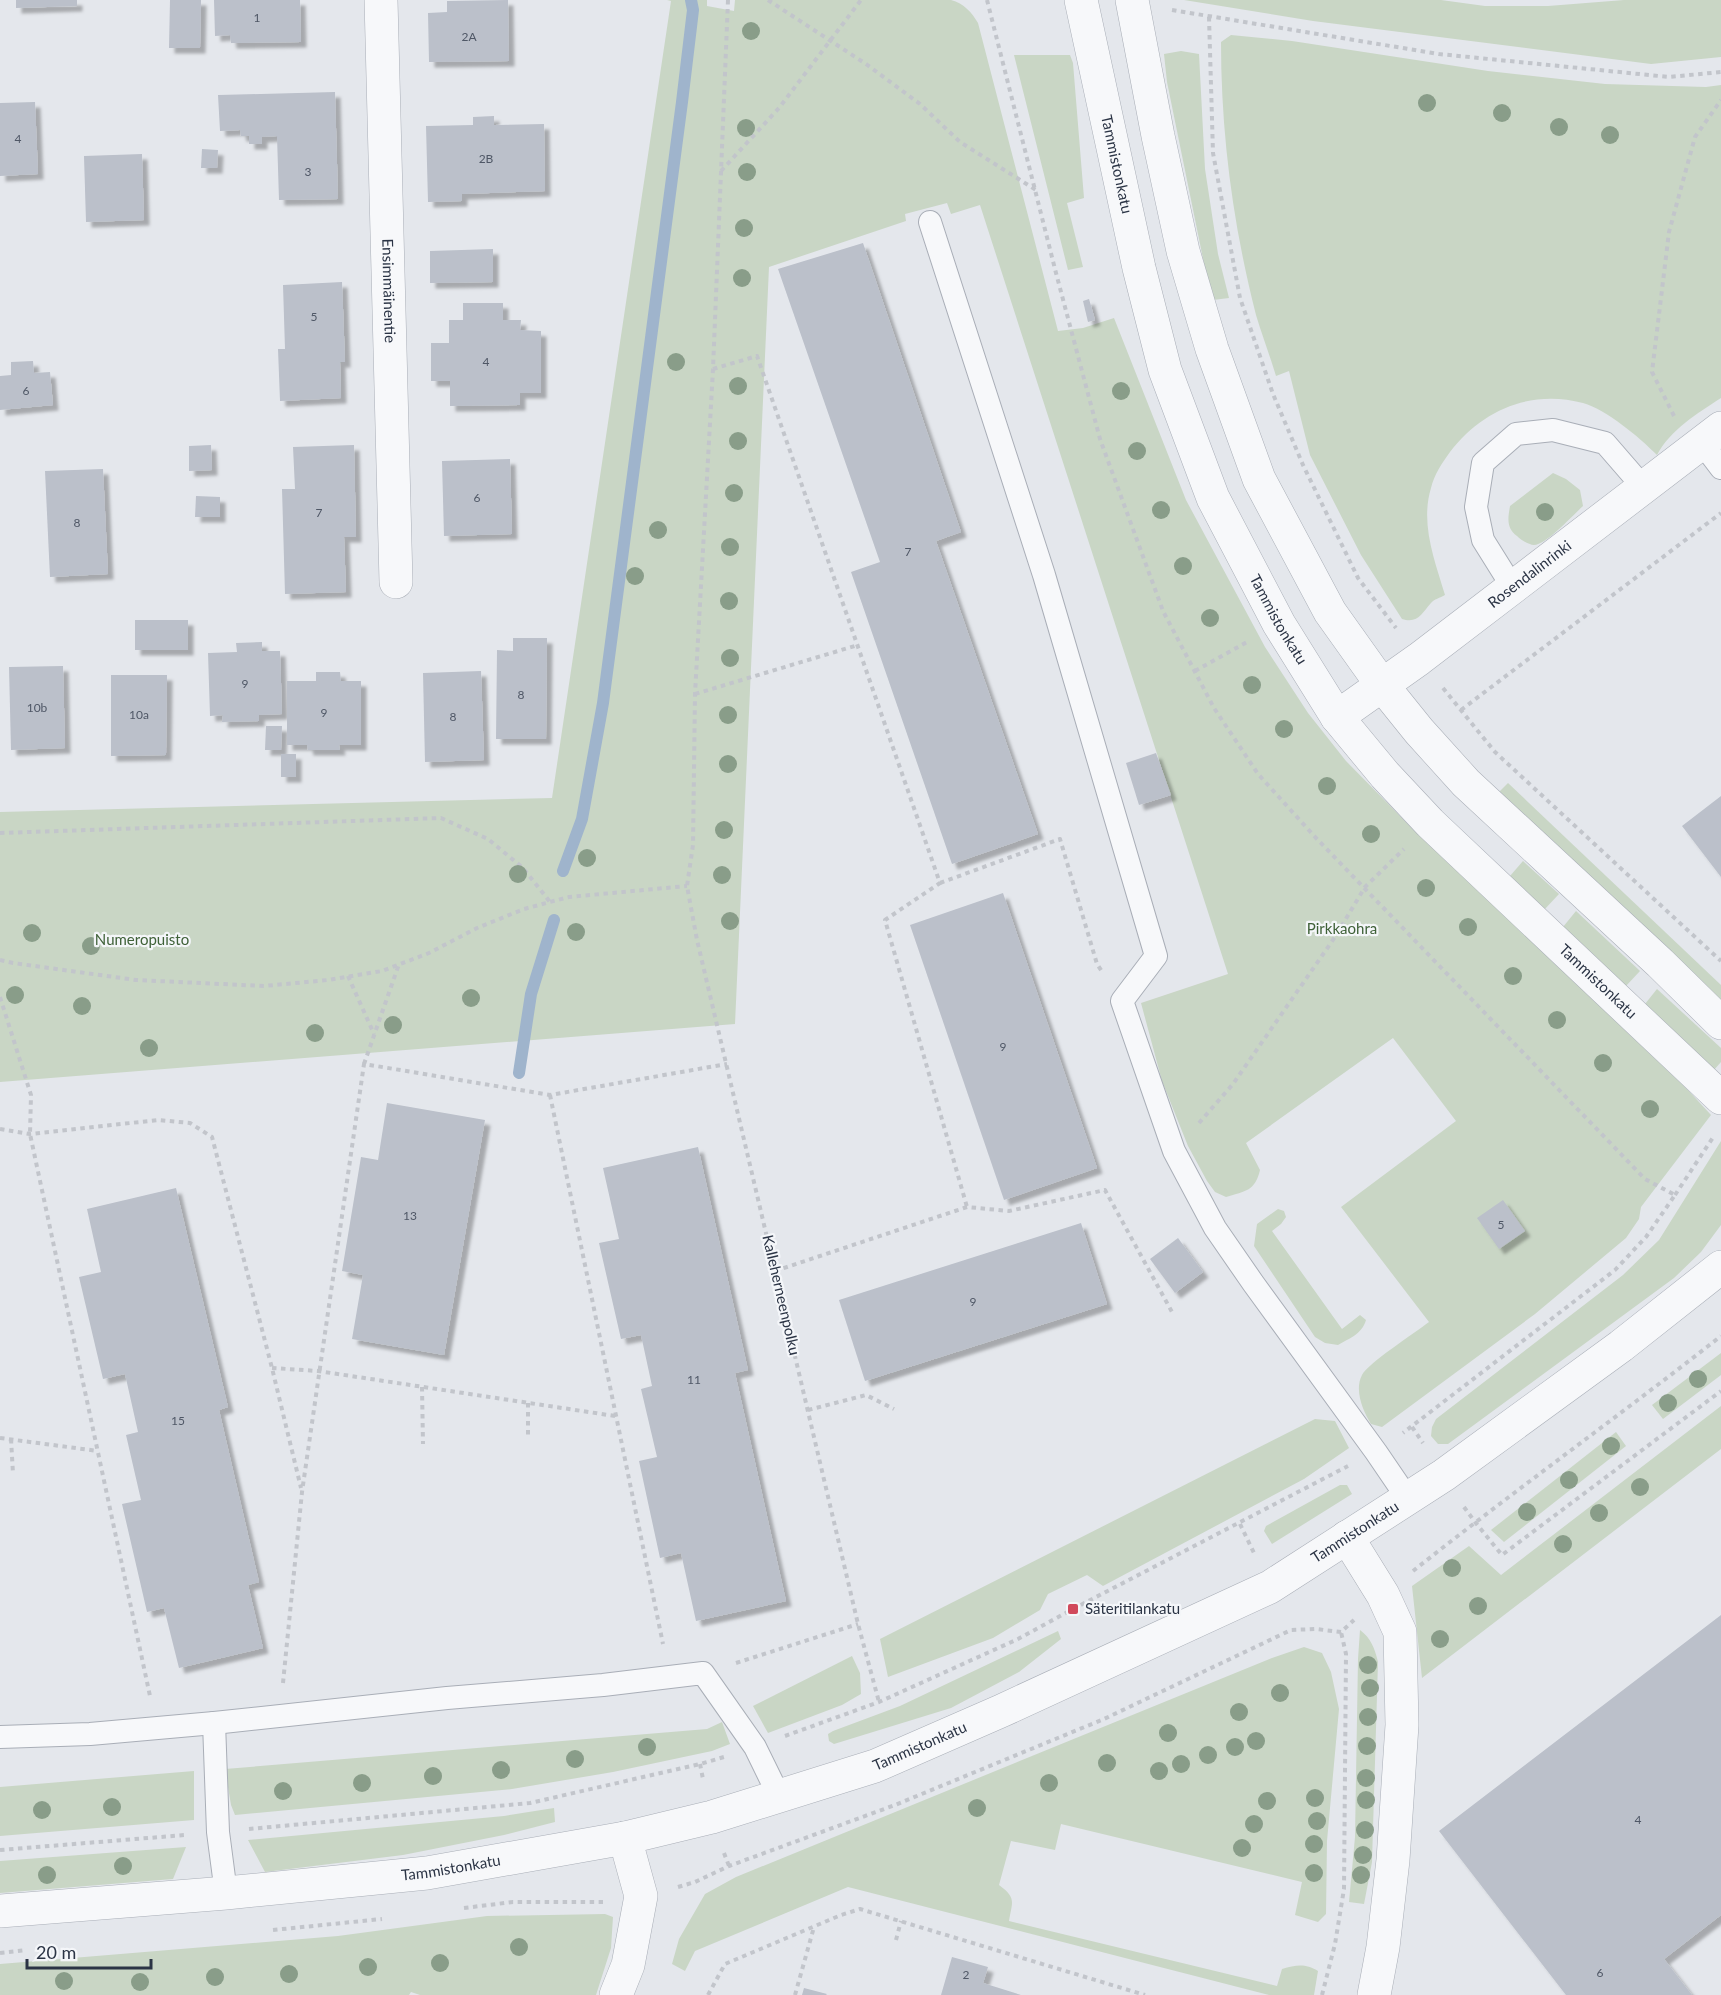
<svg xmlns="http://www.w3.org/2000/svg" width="1721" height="1995" font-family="Lato,sans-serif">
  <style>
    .green { fill: #c9d6c5 }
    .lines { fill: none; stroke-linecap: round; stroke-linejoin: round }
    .stream { stroke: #9fb4cc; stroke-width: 12 }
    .building { fill: #bbc0ca; filter: url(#shadow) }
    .service-casing { stroke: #a9aeb7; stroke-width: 24 }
    .minor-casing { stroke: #a9aeb7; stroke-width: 34 }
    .tertiary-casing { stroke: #a9aeb7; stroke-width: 34 }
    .path { stroke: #c2c5cb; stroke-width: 4; stroke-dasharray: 4.5 4.5; stroke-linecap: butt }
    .service { stroke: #f7f8fa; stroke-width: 22 }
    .minor { stroke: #f7f8fa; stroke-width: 33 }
    .tertiary { stroke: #f7f8fa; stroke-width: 33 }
    .tree { fill: #899d89 }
    .poi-dot { fill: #d1495b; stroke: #f4f6f9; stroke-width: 2 }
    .labels { text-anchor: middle; stroke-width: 4.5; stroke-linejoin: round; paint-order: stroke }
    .number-label { font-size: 12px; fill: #4f5766 }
    .street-label { font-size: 15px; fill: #2b3445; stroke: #f4f6f9 }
    .park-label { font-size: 15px; fill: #3f6138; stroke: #f4f6f9 }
    .poi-label { font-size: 15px; fill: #2b3445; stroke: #f4f6f9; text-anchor: start }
  </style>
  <defs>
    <filter id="shadow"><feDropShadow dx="5.5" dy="5.5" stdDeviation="1.5" flood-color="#0004"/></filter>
  </defs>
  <rect width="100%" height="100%" fill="#e4e7ec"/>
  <g class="green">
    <path d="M667,0H707V6L734,11L735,0H951C964,3 972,13 978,23L1058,331L1083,328L1114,318L1186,500L1265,647L1308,713L1346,761L1407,823L1687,1089L1711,1115L1641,1207L1639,1219L1626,1238L1535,1314L1382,1427L1371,1424C1363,1411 1354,1390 1362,1375C1367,1364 1416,1332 1429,1322L1341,1207L1456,1121L1393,1038L1246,1143L1260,1170C1255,1191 1246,1191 1226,1197L1215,1192L1207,1181L1188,1146L1162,1081L1141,1003L1228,974L980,205L951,214L947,203L905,214L906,221L769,267L735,1024L0,1082V812L552,798L671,1Z"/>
    <polygon points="1184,0 1441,0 1485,6 1548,6 1624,0 1721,0 1721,57 1651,64 1313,21"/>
    <path d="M1231,35L1292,41L1488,71L1605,84L1706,87L1721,85V398C1698,413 1670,430 1657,455C1639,437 1607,410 1583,403C1531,389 1482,410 1450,452C1442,463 1434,475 1431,488C1420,524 1435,561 1445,595C1440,598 1434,599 1431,603C1422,613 1418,624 1402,619L1361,555L1310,455L1289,371L1276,376C1270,356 1262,335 1256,315C1233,225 1221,134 1221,42Z"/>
    <polygon points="1181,51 1199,54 1205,169 1218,254 1229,298 1213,300 1209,288 1167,82 1164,54"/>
    <polygon points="1014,55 1070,55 1073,63 1084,198 1067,203 1083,267 1068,270"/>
    <path d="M1553,473L1566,479L1580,490L1583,506C1573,515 1546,545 1534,545C1529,545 1521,540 1517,536C1506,528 1508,518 1510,506Z"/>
    <polygon points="1508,783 1721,985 1721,1004 1498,793"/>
    <polygon points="1523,861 1559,894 1544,910 1510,876"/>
    <polygon points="1576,911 1640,971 1625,987 1563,927"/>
    <polygon points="1657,989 1721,1048 1721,1062 1713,1071 1645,1004"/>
    <polygon points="1721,1141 1721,1225 1701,1252 1674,1278 1448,1444 1438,1444 1431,1436 1432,1427 1436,1419 1623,1275 1659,1240"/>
    <path d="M1278,1209L1284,1211L1286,1217L1281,1224L1272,1231L1342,1329L1360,1315L1366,1320C1362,1334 1350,1338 1338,1345L1325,1343L1315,1337L1254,1246L1257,1224Z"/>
    <polygon points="1721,1353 1721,1375 1663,1419 1652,1405"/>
    <polygon points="1721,1406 1721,1449 1422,1678 1412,1586 1469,1546 1501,1575"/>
    <polygon points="1315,1419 1335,1421 1349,1448 1304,1479 1103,1586 1087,1575 1048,1594 1040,1610 993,1638 888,1677 880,1639"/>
    <polygon points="1616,1432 1626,1446 1504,1542 1491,1530"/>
    <polygon points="1340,1485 1347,1485 1352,1494 1272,1544 1264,1531 1266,1526"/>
    <path d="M1360,1630C1371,1638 1375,1649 1378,1662L1372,1862L1364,1904L1349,1902L1355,1837L1358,1659Z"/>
    <polygon points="1058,1631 1061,1639 1019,1672 951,1708 834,1744 829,1741 828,1734 833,1731 900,1706"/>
    <path d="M1304,1647L1322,1653L1331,1672L1339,1709L1327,1841L1326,1914L1318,1922L1295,1915L1302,1882L1061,1824L1055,1850L1011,1841L999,1885C1017,1898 1012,1902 1009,1921L1277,1986L1282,1969C1296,1965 1305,1963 1318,1971L1314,1995H1269L848,1887L695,1951L685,1971L672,1964L679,1939L705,1894L736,1877L1272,1658Z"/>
    <polygon points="852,1656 860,1673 861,1694 842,1705 768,1733 753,1706"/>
    <polygon points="722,1722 730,1744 712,1751 613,1772 512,1789 235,1815 231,1805 225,1769 707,1729"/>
    <polygon points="194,1771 194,1820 0,1836 0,1787"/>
    <polygon points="554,1808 555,1822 504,1835 403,1855 265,1872 248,1840 504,1816"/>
    <polygon points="186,1847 173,1879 0,1893 0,1861"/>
    <polygon points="605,1914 613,1917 611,1948 596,1995 420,1995 411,1992 409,1995 0,1995 0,1964 338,1936 487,1916"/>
  </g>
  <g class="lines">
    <g class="stream">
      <polyline points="563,871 582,819 603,703 682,102 693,10 691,0"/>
      <polyline points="519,1073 531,994 554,920"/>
    </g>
  </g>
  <g class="building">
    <polygon points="16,0 77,0 77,6 16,8"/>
    <polygon points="170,0 201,0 200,48 169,48"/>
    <polygon points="214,0 300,0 301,42 231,43 230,35 215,36"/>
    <polygon points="508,0 509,61 429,62 428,13 447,12 447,1"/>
    <polygon points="335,92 338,199 279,200 277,136 262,137 262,144 249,144 249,136 241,136 240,130 220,131 218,95"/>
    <polygon points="35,102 38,174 0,176 0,103"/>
    <polygon points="494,116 494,125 544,124 545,191 462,194 462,201 428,202 426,126 473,125 473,117"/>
    <polygon points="202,149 218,150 217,168 201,168"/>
    <polygon points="142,154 144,220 86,222 84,156"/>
    <polygon points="863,243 961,532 936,541 1038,834 952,864 851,572 880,562 778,269"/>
    <polygon points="493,249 493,282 430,283 430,251"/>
    <polygon points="342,282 345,362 340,362 341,398 280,401 278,349 285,349 283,285"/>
    <polygon points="1089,299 1095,320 1088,322 1083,301"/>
    <polygon points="463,303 503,303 503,320 521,320 520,330 541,331 541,393 520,393 520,405 450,406 450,381 431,381 431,343 449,343 449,320 463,320"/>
    <polygon points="33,361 34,373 50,372 53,405 0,410 0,376 11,375 11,362"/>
    <polygon points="211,445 212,470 189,471 189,446"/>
    <polygon points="354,445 356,537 344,537 346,592 285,594 282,489 295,489 293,447"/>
    <polygon points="510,459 512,534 444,536 442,461"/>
    <polygon points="103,469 108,574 50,577 45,471"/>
    <polygon points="196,496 220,497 220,517 195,517"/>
    <rect x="135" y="620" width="53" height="30"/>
    <polygon points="513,638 547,638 546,739 496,739 497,650 513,651"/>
    <polygon points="262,642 262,651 280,651 282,714 259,715 259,721 222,722 223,715 210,716 208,653 237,652 236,643"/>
    <polygon points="63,666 65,748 11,750 9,667"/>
    <polygon points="481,671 484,760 425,762 423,673"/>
    <polygon points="316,672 340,672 341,681 361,681 361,745 339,745 340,750 308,750 307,745 287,745 287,681 316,681"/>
    <polygon points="111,675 167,675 166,755 111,756"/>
    <polygon points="266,726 282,726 281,750 265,750"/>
    <polygon points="1156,753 1171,795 1139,805 1126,763"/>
    <rect x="281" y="754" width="15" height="23"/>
    <polygon points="1721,796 1721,877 1682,826"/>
    <polygon points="1003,893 1097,1168 1004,1200 910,925"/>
    <polygon points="387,1103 485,1120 444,1355 352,1339 363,1275 342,1271 361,1157 378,1160"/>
    <polygon points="698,1147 748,1370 735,1373 786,1601 696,1621 681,1553 660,1558 639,1461 657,1457 641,1389 652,1386 641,1335 621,1339 599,1243 619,1239 603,1168"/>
    <polygon points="176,1188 228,1407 219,1410 259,1582 248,1585 263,1648 179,1668 164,1608 147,1612 122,1504 141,1500 126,1435 138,1432 125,1374 103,1379 79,1277 101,1272 87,1209"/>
    <polygon points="1503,1200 1525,1231 1499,1249 1477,1218"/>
    <polygon points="1081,1223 1107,1304 865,1381 839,1300"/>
    <polygon points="1178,1238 1203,1272 1175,1293 1150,1259"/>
    <polygon points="1721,1615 1721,1915 1664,1959 1692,1995 1566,1995 1439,1831"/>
    <polygon points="952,1957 988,1967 983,1983 1021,1995 941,1995"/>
    <polygon points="804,1988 827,1994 826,1995 802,1995"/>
  </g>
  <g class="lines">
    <g class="service-casing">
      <g id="service">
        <polyline points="930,222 1044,575 1156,956 1122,1001 1174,1151 1215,1228 1253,1283 1376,1452 1408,1499"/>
        <polyline points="1702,443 1721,468"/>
        <polyline points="1513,588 1483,540 1476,507 1483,463 1516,434 1553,430 1605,443 1644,488"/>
        <polyline points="214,1723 218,1832 226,1893"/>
        <polyline points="0,1737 90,1734 214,1723 447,1698 603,1685 703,1673 755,1747 779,1796"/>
      </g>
    </g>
    <g class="minor-casing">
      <g id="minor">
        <path id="s1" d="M381,0L396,582"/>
        <path id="s2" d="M1337,717L1419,659L1721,428"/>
        <polyline points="1347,1537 1383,1595 1400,1632 1402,1725 1393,1860 1383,1947 1374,1995"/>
        <polyline points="616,1995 628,1965 641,1896 625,1838"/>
      </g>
    </g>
    <g class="tertiary-casing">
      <g id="tertiary">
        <path id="s3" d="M1081,0L1139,268L1165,370L1213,498L1279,624L1337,717L1385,775L1430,823L1721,1098"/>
        <polyline points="1132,0 1158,136 1183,251 1212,349 1259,479 1330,612 1382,685 1419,731 1466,783 1660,963 1721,1023"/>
        <path id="s4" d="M0,1911L226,1893L427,1873L625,1838L712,1817L875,1766L1001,1711L1270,1587L1444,1475L1621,1346L1721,1267"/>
      </g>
    </g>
    <g class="path">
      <polyline points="728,0 713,369 695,694 693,845 687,886 697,940 858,1624 879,1702"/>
      <polyline points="768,0 866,64 920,104 960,142 1036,190"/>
      <polyline points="987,0 1056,273 1100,439 1163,611 1214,708 1258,774 1316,838 1645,1179 1675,1195 1646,1237 1615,1270 1403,1433"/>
      <polyline points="1172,10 1439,54 1669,77 1721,72"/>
      <polyline points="1209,17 1213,153 1240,298 1273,394 1303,465 1358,578 1396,628"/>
      <polyline points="721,171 779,108 861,0"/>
      <polyline points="713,369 757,356 940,883 885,920 967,1207"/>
      <polyline points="1674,416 1652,372 1669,232 1695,137 1721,100"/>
      <polyline points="1195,671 1247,642"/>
      <polyline points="1443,688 1495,752 1721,961"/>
      <polyline points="695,694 858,645"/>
      <polyline points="1461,710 1721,513"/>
      <polyline points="0,833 441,818 488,839 523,868 550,902"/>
      <polyline points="940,883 1060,839 1097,964 1103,973"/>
      <polyline points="0,960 13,963 136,980 264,986 328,980 382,971 429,953 477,928 524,909 550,902 569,897 687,886"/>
      <polyline points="348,976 374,1034"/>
      <polyline points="0,997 31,1095 30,1134 150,1696"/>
      <polyline points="364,1064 399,964"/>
      <polyline points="550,1095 663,1644"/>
      <polyline points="1199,1123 1233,1084 1335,937 1365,887 1404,849"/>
      <polyline points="0,1129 30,1134 158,1120 190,1123 212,1137 272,1368 301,1488"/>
      <polyline points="1675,1195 1714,1136"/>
      <polyline points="775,1271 967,1207 1009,1211 1105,1190 1172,1312"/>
      <polyline points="272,1368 318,1371 615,1416"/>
      <polyline points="422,1387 423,1444"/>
      <polyline points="528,1403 528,1436"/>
      <polyline points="808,1410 866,1395 894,1409"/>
      <polyline points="1412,1427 1423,1443"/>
      <polyline points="0,1438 98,1451"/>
      <polyline points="11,1439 13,1474"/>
      <polyline points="1464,1507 1475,1522 1502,1555 1721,1391"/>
      <polyline points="1240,1524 1254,1553"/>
      <path d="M1413,1571C1514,1491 1619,1416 1721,1336"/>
      <polyline points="736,1663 858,1624"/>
      <polyline points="283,1683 302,1492 364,1064 550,1095 727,1064"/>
      <polyline points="785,1736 879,1702 1018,1639 1073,1609 1348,1466"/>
      <polyline points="700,1764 703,1779"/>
      <polyline points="249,1829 530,1803 700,1764 724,1757"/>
      <polyline points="0,1850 185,1835"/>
      <polyline points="724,1853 729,1866"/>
      <polyline points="678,1887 695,1882 729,1866 895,1805 1104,1719 1291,1630 1316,1629 1341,1632 1354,1620"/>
      <polyline points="464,1908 513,1902 603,1902"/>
      <polyline points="273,1930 382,1919"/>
      <polyline points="896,1940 901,1921"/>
      <polyline points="0,1953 26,1950"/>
      <polyline points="708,1995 725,1964 841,1915 860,1909 1145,1995"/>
      <polyline points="795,1995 814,1927"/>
      <polyline points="1322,1995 1335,1944 1344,1889 1346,1654 1341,1632"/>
    </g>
    <use href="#service" class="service"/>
    <use href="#minor" class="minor"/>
    <use href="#tertiary" class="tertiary"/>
  </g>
  <g class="tree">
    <circle cx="751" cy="31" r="9"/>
    <circle cx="1427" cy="103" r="9"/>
    <circle cx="1502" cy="113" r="9"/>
    <circle cx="1559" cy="127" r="9"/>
    <circle cx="746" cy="128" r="9"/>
    <circle cx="1610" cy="135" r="9"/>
    <circle cx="747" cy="172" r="9"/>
    <circle cx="744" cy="228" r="9"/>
    <circle cx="742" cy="278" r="9"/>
    <circle cx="676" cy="362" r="9"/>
    <circle cx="738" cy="386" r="9"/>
    <circle cx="1121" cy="391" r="9"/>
    <circle cx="738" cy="441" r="9"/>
    <circle cx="1137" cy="451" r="9"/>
    <circle cx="734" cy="493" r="9"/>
    <circle cx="1161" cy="510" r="9"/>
    <circle cx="1545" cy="512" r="9"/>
    <circle cx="658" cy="530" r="9"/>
    <circle cx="730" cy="547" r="9"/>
    <circle cx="1183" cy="566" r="9"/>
    <circle cx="635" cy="576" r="9"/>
    <circle cx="729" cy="601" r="9"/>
    <circle cx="1210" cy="618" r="9"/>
    <circle cx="730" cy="658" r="9"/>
    <circle cx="1252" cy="685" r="9"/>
    <circle cx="728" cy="715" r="9"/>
    <circle cx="1284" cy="729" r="9"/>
    <circle cx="728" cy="764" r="9"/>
    <circle cx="1327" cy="786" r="9"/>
    <circle cx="724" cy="830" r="9"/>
    <circle cx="1371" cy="834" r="9"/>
    <circle cx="587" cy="858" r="9"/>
    <circle cx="518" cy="874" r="9"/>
    <circle cx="722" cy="875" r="9"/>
    <circle cx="1426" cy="888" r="9"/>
    <circle cx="730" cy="921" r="9"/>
    <circle cx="1468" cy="927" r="9"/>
    <circle cx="576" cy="932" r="9"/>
    <circle cx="32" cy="933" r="9"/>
    <circle cx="91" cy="946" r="9"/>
    <circle cx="1513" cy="976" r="9"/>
    <circle cx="15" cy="995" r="9"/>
    <circle cx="471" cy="998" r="9"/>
    <circle cx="82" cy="1006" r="9"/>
    <circle cx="1557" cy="1020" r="9"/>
    <circle cx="393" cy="1025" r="9"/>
    <circle cx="315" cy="1033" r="9"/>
    <circle cx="149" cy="1048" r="9"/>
    <circle cx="1603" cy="1063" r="9"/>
    <circle cx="1650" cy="1109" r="9"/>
    <circle cx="1698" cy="1379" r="9"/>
    <circle cx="1668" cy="1403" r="9"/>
    <circle cx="1611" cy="1446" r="9"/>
    <circle cx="1569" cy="1480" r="9"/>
    <circle cx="1640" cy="1487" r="9"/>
    <circle cx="1527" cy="1512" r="9"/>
    <circle cx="1599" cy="1513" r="9"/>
    <circle cx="1563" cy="1544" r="9"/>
    <circle cx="1452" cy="1568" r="9"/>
    <circle cx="1478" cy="1606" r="9"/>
    <circle cx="1440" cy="1639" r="9"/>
    <circle cx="1368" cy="1665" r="9"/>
    <circle cx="1370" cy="1688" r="9"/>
    <circle cx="1280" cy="1693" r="9"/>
    <circle cx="1239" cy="1712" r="9"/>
    <circle cx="1368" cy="1717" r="9"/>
    <circle cx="1168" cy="1733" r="9"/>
    <circle cx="1256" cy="1741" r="9"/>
    <circle cx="1367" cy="1746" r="9"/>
    <circle cx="647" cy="1747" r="9"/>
    <circle cx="1235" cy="1747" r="9"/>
    <circle cx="1208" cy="1755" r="9"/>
    <circle cx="575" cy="1759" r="9"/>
    <circle cx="1107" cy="1763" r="9"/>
    <circle cx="1181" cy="1764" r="9"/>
    <circle cx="501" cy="1770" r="9"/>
    <circle cx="1159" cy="1771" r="9"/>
    <circle cx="433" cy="1776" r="9"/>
    <circle cx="1366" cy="1778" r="9"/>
    <circle cx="362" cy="1783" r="9"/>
    <circle cx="1049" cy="1783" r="9"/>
    <circle cx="283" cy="1791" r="9"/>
    <circle cx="1315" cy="1798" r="9"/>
    <circle cx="1366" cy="1800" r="9"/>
    <circle cx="1267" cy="1801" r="9"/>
    <circle cx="112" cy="1807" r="9"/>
    <circle cx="977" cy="1808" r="9"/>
    <circle cx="42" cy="1810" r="9"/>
    <circle cx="1317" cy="1821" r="9"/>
    <circle cx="1254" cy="1824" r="9"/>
    <circle cx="1365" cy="1830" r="9"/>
    <circle cx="1314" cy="1844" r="9"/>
    <circle cx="1242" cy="1848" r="9"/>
    <circle cx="1363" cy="1855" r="9"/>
    <circle cx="123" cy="1866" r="9"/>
    <circle cx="1314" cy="1873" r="9"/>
    <circle cx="47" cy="1875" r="9"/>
    <circle cx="1361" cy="1875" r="9"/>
    <circle cx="519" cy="1947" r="9"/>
    <circle cx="440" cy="1963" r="9"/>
    <circle cx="368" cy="1967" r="9"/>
    <circle cx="289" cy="1974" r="9"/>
    <circle cx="215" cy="1977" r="9"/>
    <circle cx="64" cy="1981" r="9"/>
    <circle cx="140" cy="1982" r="9"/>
  </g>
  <rect class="poi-dot" x="1067" y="1603" width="12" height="12" rx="3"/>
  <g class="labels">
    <g class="number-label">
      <text x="257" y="22">1</text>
      <text x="469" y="41">2A</text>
      <text x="18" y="143">4</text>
      <text x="486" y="163">2B</text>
      <text x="308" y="176">3</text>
      <text x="314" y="321">5</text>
      <text x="486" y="366">4</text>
      <text x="26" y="395">6</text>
      <text x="477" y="502">6</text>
      <text x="319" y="517">7</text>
      <text x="77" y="527">8</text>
      <text x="908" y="556">7</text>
      <text x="245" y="688">9</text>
      <text x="521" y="699">8</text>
      <text x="37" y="712">10b</text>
      <text x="324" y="717">9</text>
      <text x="139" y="719">10a</text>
      <text x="453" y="721">8</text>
      <text x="1003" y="1051">9</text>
      <text x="410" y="1220">13</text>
      <text x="1501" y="1229">5</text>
      <text x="973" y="1306">9</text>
      <text x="694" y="1384">11</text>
      <text x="178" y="1425">15</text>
      <text x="1638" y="1824">4</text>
      <text x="1600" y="1977">6</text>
      <text x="966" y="1979">2</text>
    </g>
    <g class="street-label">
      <text dy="5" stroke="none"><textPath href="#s3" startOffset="168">Tammistonkatu</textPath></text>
      <text dy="5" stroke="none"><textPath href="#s1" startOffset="291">Ensimmäinentie</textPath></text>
      <text dy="5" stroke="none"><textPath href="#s2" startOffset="240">Rosendalinrinki</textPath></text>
      <text dy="5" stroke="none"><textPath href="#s3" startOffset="654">Tammistonkatu</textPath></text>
      <text dy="5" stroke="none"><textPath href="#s3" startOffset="1140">Tammistonkatu</textPath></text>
      <text transform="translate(781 1295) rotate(77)" y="5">Kalleherneenpolku</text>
      <text dy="5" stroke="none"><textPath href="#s4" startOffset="1425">Tammistonkatu</textPath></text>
      <text dy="5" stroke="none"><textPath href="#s4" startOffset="939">Tammistonkatu</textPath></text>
      <text dy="5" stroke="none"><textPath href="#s4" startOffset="453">Tammistonkatu</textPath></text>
    </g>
    <g class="park-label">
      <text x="1342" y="934">Pirkkaohra</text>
      <text x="142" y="945">Numeropuisto</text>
    </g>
    <g class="poi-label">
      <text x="1085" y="1614">Säteritilankatu</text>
    </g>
  </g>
  <path d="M27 1959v9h124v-9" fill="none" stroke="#2b3445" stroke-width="3"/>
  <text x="36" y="1959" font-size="18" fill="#2b3445" stroke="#f4f6f9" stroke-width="4.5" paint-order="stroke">20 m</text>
</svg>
